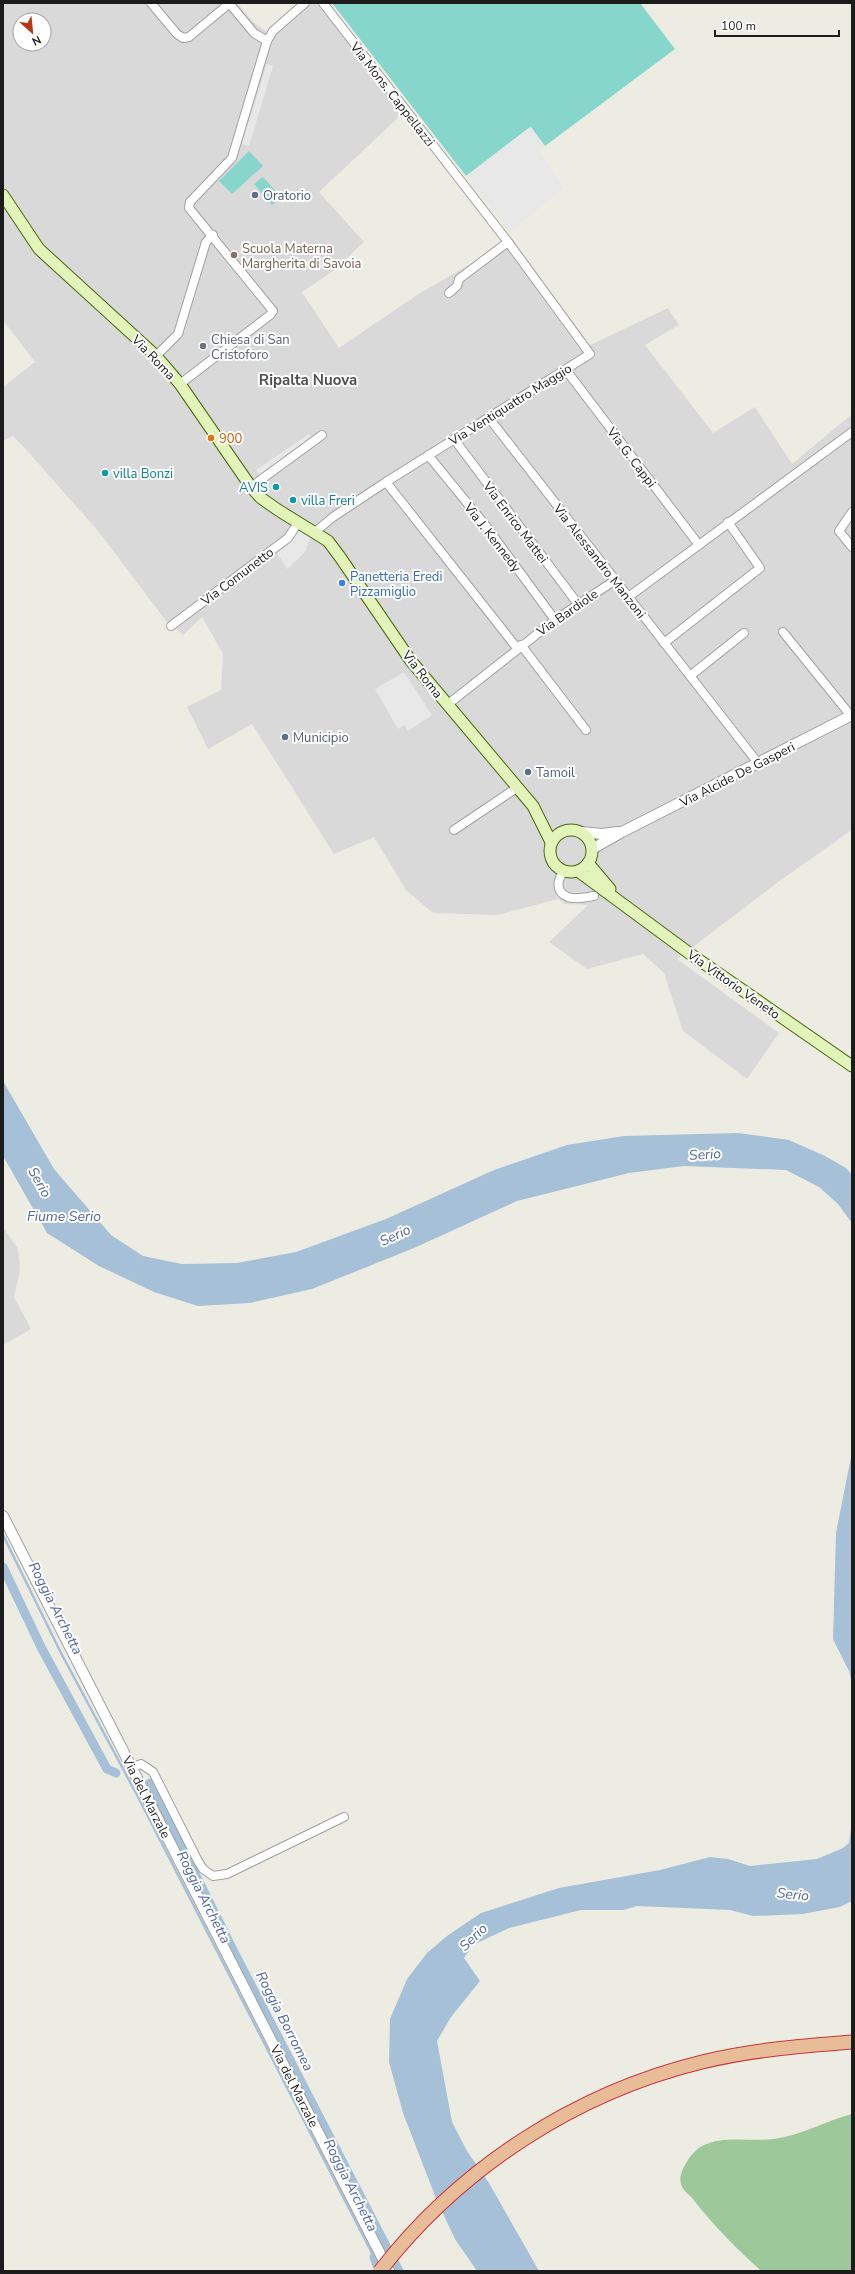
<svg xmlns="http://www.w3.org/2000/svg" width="855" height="2274" font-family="'Nunito Sans',sans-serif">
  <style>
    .residential { fill: #dad9d9; fill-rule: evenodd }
    .forest { fill: #9dc99a }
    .pitch { fill: #86d6cb }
    .parking { fill: #e8e8e8 }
    .water { fill: #a6c0d7 }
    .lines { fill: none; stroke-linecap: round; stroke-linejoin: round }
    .stream { stroke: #a6c0d7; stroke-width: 2.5 }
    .canal { stroke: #a6c0d7; stroke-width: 9 }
    .minor-casing { stroke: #a0a0a0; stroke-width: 10 }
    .tertiary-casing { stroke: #a0a0a0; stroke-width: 12 }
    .secondary-casing { stroke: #48690d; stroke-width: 13 }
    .minor { stroke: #fff; stroke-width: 8 }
    .tertiary { stroke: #fff; stroke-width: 10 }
    .secondary { stroke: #e2f4b9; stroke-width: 11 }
    .trunk-bridge-casing { stroke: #c83240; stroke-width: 15; stroke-linecap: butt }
    .trunk-bridge { stroke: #e9bc98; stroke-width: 13 }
    .service-dot { fill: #5c6f8a; stroke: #fff; stroke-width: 1.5 }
    .education-dot { fill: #8d6e63; stroke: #fff; stroke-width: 1.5 }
    .worship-dot { fill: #6b7280; stroke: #fff; stroke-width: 1.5 }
    .food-dot { fill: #e8710a; stroke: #fff; stroke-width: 1.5 }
    .culture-dot { fill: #0f9aa8; stroke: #fff; stroke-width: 1.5 }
    .shop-dot { fill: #3f7fe0; stroke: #fff; stroke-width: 1.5 }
    .labels { text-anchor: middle; stroke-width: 4; stroke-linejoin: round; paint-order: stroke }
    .street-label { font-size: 13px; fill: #1c1c1c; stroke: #fff }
    .service-label { font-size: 13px; fill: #4e5e75; stroke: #fff; text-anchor: start }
    .education-label { font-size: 13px; fill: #785e54; stroke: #fff; text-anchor: start }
    .worship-label { font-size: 13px; fill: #5b616d; stroke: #fff; text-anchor: start }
    .food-label { font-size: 13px; fill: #c56008; stroke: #fff; text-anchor: start }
    .culture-label { font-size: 13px; fill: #0d838f; stroke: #fff; text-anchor: start }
    .shop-label { font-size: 13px; fill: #366cbe; stroke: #fff; text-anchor: start }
    .water-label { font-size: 14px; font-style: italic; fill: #5166a3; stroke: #fff }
    .quarter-label { font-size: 15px; font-weight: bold; fill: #4f4f4f; stroke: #fff }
  </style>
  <rect width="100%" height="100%" fill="#edece2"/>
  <g class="residential">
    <path d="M3,3H237L253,22L273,36L311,3H319L402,114L319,192L364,242L333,271L302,292L339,348L420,293L504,245L580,350L668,308L679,325L645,345L713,433L755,407L792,464L852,414V830L778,882L677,959L779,1033L747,1079L683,1031L664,973L643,954L587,969L549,942L588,905L565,904L558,899L498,915L433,913L406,890L374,837L334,854L252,724L208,749L187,707L221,690L223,654L202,617L183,635L166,621L99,532L22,445L13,436L3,441V387L35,362L3,320ZM20,20H44V44H20Z"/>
    <polygon points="3,1227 18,1249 20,1270 14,1297 31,1329 3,1345"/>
  </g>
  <path class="forest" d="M852,2114V2271H761C736,2248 713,2225 692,2198C688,2194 682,2189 681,2184C677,2173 692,2151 702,2146C723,2135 752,2142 774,2139C802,2135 825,2121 852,2114Z"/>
  <g class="pitch">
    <polygon points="332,3 640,3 675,49 545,146 530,127 466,176"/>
    <polygon points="249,151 263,166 232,194 219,181"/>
    <polygon points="263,177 281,197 272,205 254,184"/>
  </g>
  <g class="parking">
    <polygon points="267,64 273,66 249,146 242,144"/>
    <polygon points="531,127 545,146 539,151 564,188 510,232 466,176"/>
    <polygon points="309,434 312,439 259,475 256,470"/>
    <polygon points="298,530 311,537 306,548 307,550 287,569 277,553 290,541"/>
    <polygon points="404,672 432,715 408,731 405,725 398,729 375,689"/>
  </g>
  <g class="water">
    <polygon points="3,1081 54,1169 111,1235 143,1256 182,1264 237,1263 296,1252 386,1219 494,1170 567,1145 624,1136 738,1133 789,1140 825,1156 846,1168 852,1175 852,1223 838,1204 819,1187 786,1170 684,1166 629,1173 517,1201 414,1248 312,1289 250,1303 198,1306 154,1292 99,1266 47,1233 3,1156"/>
    <polygon points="852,1452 852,1683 849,1671 833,1639 836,1533"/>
    <polygon points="852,1821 852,1901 840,1907 803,1914 753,1916 730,1910 637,1906 623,1910 581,1910 509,1928 473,1945 464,1958 480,1981 451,2017 437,2041 452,2122 467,2151 489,2183 539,2271 477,2271 455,2239 437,2201 403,2113 389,2062 390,2019 407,1979 427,1953 447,1936 481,1913 559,1888 660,1870 710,1857 728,1859 750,1866 817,1859 843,1848 849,1843"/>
  </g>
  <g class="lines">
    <polyline class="stream" points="3,1535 61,1653 137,1795 374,2257"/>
    <g class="canal">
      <polyline points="3,1567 41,1647 107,1769 116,1773"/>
      <polyline points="150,1783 233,1950 399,2271"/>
      <polyline points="374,2257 379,2271"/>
    </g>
    <g class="minor-casing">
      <g id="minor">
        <polyline points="151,3 177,34 183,38 189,37 230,3"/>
        <polyline points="229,3 254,33 267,41"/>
        <polyline points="449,293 457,286 459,279 508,242"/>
        <polyline points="156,356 178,334 206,242 213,235"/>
        <polyline points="566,370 699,545"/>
        <polyline points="180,384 270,315 273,311 189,208 190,202 232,158 267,41 273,31 305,3"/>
        <polyline points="489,418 758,763"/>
        <polyline points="454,439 578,604"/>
        <polyline points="428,455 486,526 555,620"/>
        <polyline points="386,482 517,648"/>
        <polyline points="251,487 322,435"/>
        <polyline points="852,512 839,531 852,547"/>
        <polyline points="315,532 333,517 386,482 590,354 508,242 323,3"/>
        <polyline points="627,598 852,432"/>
        <polyline points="171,626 288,538 298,523"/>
        <polyline points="783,632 851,716"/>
        <polyline points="664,643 760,568 728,522"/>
        <polyline points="521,645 586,730"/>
        <polyline points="690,676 744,633"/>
        <polyline points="447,705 555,620 614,581"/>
        <polyline points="454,830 518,787"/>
        <path d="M564,871C557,880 555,892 568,897C575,900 587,897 594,896"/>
        <polyline points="132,1767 141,1764 153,1772 198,1861 203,1869 213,1876 227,1874 344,1817"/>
      </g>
    </g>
    <g class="tertiary-casing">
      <g id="tertiary">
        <polyline points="581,832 602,834 618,832"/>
        <polyline points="592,849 622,832 852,715"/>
        <polyline points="3,1516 389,2271"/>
      </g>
    </g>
    <g class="secondary-casing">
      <g id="secondary">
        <polyline points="3,195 39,249 156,356 180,384 251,487 261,498 278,510 328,541 340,557 411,661 533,806 551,842"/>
        <circle cx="571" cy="851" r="21"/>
        <polyline points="588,863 610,889"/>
        <polyline points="578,871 689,953 852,1066"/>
      </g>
    </g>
    <use href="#minor" class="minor"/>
    <use href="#tertiary" class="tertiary"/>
    <use href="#secondary" class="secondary"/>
    <g class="trunk-bridge-casing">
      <path id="trunk-bridge" d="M380,2271C460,2168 575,2093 702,2062C751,2050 801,2046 852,2042"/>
    </g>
    <use href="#trunk-bridge" class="trunk-bridge"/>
  </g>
  <g class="service-dot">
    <circle cx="255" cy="195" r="4"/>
    <circle cx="285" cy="737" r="4"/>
    <circle cx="528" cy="772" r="4"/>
  </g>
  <circle class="education-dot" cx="234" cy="255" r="4"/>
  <circle class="worship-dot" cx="203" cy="346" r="4"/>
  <circle class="food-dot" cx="211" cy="438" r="4"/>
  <g class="culture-dot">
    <circle cx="105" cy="473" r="4"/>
    <circle cx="276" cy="487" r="4"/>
    <circle cx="293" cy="500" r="4"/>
  </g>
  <circle class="shop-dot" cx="342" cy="583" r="4"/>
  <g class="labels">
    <g class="street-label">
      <text transform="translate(393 94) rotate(52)" y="5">Via Mons. Cappellazzi</text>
      <text transform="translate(154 357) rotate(46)" y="5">Via Roma</text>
      <text transform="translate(510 404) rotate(-32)" y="5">Via Ventiquattro Maggio</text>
      <text transform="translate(632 457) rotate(53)" y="5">Via G. Cappi</text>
      <text transform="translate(516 522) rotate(53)" y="5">Via Enrico Mattei</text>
      <text transform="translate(493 537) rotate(52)" y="5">Via J. Kennedy</text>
      <text transform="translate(600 561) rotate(52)" y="5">Via Alessandro Manzoni</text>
      <text transform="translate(237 576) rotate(-37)" y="5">Via Comunetto</text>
      <text transform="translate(567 612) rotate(-35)" y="5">Via Bardiole</text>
      <text transform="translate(423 674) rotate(52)" y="5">Via Roma</text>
      <text transform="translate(737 774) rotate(-27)" y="5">Via Alcide De Gasperi</text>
      <text transform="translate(734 984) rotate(35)" y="5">Via Vittorio Veneto</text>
      <text transform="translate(147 1797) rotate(63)" y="5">Via del Marzale</text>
      <text transform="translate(295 2086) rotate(63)" y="5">Via del Marzale</text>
    </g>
    <g class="service-label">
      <text x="263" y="200">Oratorio</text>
      <text x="293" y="742">Municipio</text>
      <text x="536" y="777">Tamoil</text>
    </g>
    <g class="education-label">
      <text x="242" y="253">Scuola Materna<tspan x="242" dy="15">Margherita di Savoia</tspan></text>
    </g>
    <g class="worship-label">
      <text x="211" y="344">Chiesa di San<tspan x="211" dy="15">Cristoforo</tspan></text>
    </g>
    <g class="food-label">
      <text x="219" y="443">900</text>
    </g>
    <g class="culture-label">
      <text x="113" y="478">villa Bonzi</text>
      <text x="268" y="492" text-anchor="end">AVIS</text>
      <text x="301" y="505">villa Freri</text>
    </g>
    <g class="shop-label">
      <text x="350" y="581">Panetteria Eredi<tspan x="350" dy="15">Pizzamiglio</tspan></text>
    </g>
    <g class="water-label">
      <text transform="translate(705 1154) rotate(-4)" y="5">Serio</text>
      <text transform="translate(40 1182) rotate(61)" y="5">Serio</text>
      <text x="64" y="1221">Fiume Serio</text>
      <text transform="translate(395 1235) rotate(-25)" y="5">Serio</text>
      <text transform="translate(56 1608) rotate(63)" y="5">Roggia Archetta</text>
      <text transform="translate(793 1894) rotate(6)" y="5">Serio</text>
      <text transform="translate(204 1897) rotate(63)" y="5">Roggia Archetta</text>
      <text transform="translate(473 1937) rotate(-44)" y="5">Serio</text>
      <text transform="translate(285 2021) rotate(63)" y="5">Roggia Borromea</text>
      <text transform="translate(351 2185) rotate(63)" y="5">Roggia Archetta</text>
    </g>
    <g class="quarter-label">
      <text x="308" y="385">Ripalta Nuova</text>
    </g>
  </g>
  <rect width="855" height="2274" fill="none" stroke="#1c1c1c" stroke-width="8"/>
  <g transform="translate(32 32) rotate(153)"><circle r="19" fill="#ffffff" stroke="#a4a4a4"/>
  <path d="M0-3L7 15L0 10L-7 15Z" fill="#b83910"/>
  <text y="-6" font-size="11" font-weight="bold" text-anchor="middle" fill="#1c1c1c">N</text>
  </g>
  <path d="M715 30v6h124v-6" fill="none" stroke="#1c1c1c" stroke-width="2"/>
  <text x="721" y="30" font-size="12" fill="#1c1c1c" stroke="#ffffff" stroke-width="3" paint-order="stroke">100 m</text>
</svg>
